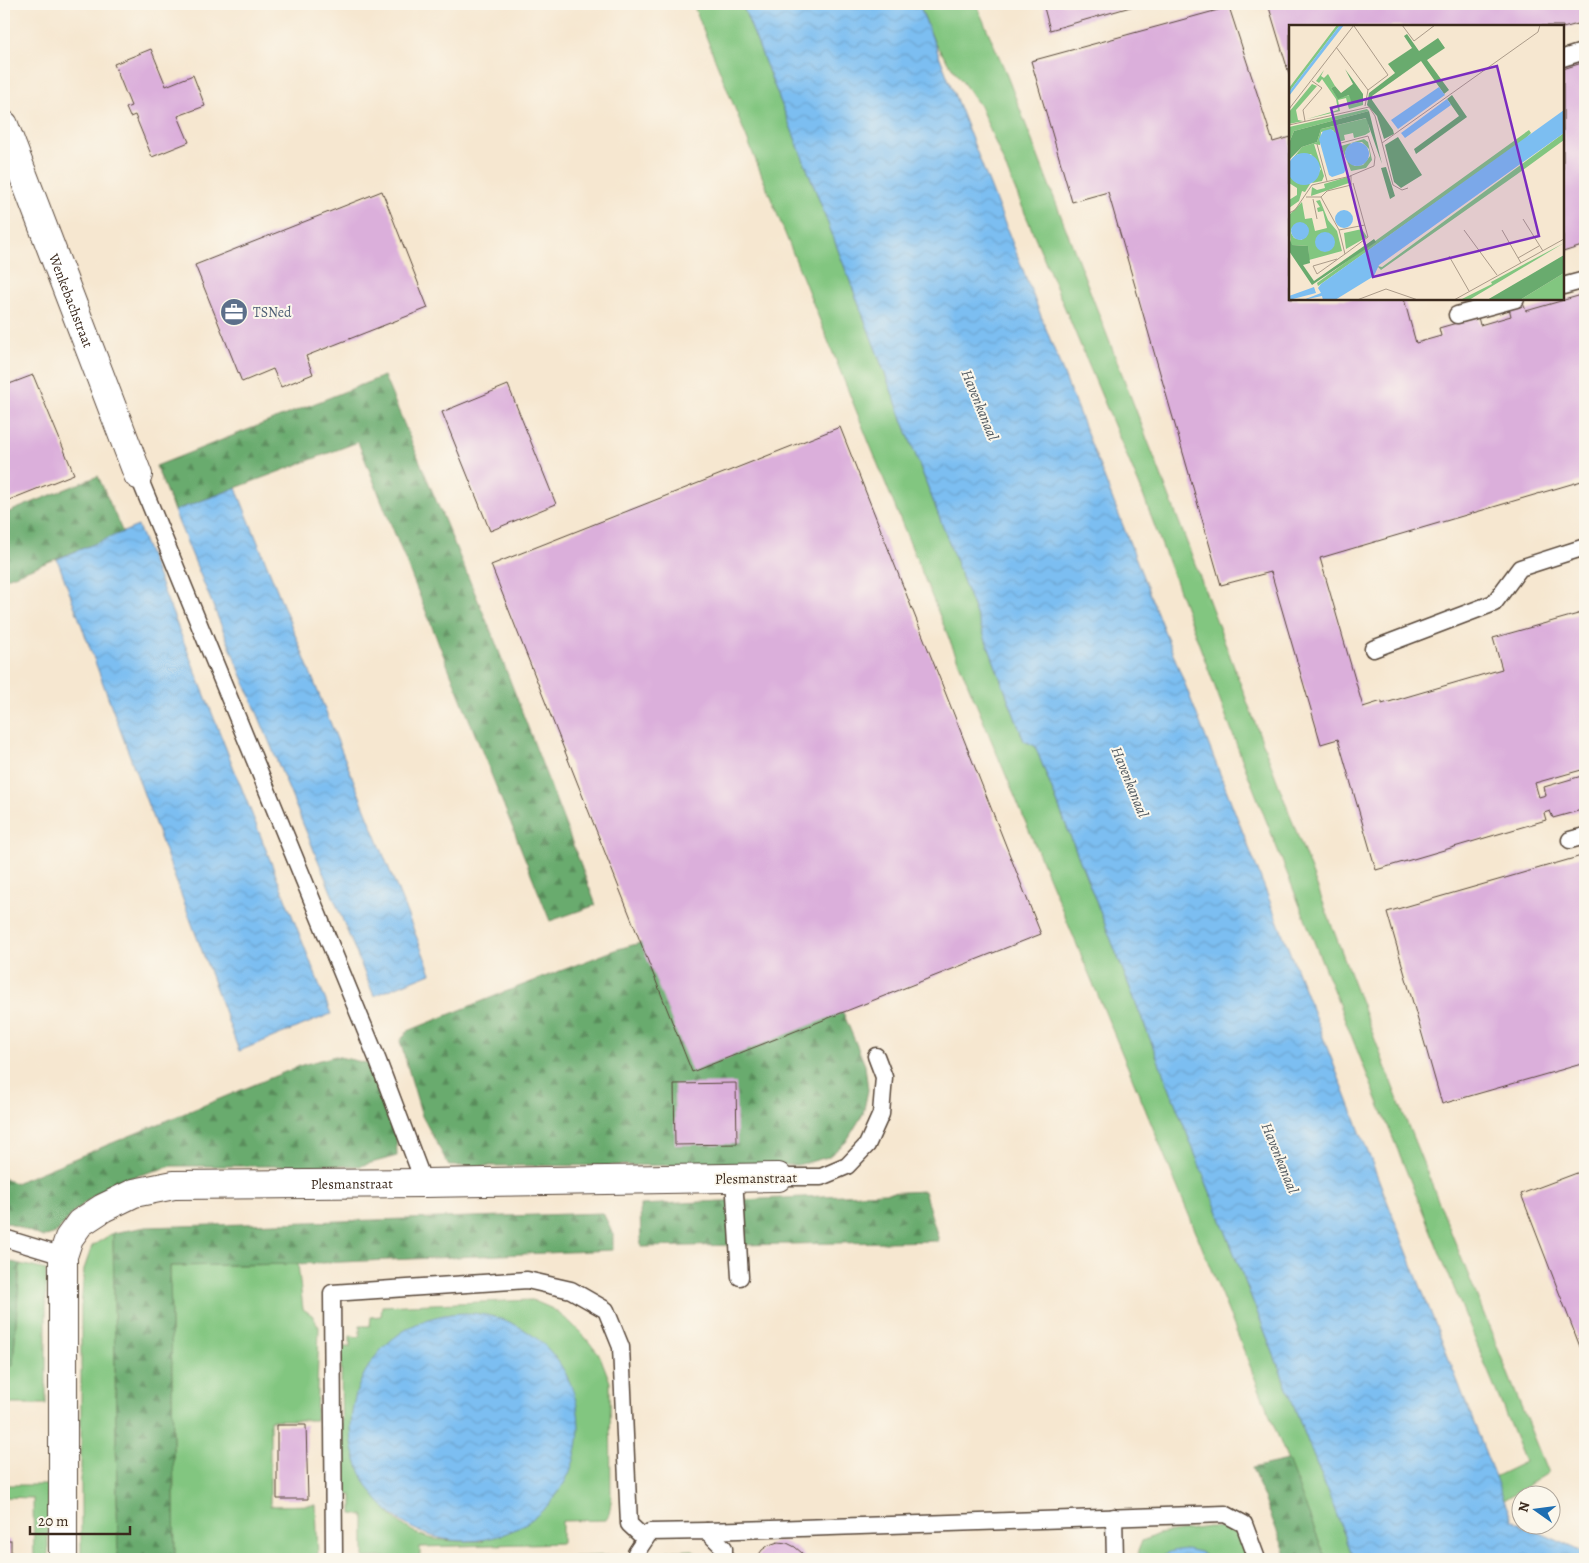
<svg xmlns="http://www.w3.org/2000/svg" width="1589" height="1563" font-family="Alegreya,serif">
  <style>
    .green { fill: #82c680; stroke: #5e784f; fill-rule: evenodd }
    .forest { fill: url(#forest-firs); stroke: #526a46 }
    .water { fill: url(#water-waves); stroke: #5c7488 }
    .building { fill: #dbafdb }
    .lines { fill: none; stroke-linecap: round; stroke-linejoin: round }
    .lane-casing { stroke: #574639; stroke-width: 19 }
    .street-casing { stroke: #574639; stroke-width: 30 }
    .lane { stroke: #fff; stroke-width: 16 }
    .street { stroke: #fff; stroke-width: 28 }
    .labels { text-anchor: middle; stroke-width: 4; stroke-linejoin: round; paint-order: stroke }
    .street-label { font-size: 14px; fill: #3b2a1e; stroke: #fbf7ec }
    .service-label { font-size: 14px; fill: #4e5e75; stroke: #fbf7ec; text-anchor: start }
    .water-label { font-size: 15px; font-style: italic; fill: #4e565d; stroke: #fbf7ec }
    .inset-road { fill: none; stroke: #ab9b89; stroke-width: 1 }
    .view { fill: #7b2cbf; fill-opacity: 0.15; stroke: #7b2cbf; stroke-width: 2.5 }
    .inset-edge { fill: none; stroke: #3b2a1e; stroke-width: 2.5 }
  </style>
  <defs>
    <pattern id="forest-firs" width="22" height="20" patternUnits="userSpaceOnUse" patternTransform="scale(1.25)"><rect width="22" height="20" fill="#69ab6e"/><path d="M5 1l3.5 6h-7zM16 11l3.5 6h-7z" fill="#588b5a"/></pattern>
    <pattern id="water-waves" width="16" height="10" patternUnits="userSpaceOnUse" patternTransform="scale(1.25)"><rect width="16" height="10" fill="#7cbef1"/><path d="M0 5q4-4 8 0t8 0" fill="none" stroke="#6ca3ce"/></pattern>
  </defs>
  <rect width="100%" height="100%" fill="#fbf7ec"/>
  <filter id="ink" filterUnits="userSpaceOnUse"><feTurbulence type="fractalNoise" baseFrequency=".02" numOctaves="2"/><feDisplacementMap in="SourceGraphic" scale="10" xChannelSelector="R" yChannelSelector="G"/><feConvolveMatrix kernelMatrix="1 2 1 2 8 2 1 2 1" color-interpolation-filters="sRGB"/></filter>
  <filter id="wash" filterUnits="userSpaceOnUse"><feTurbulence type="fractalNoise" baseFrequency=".0096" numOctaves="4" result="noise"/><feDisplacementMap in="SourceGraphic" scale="20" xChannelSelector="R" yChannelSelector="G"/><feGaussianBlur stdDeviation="1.12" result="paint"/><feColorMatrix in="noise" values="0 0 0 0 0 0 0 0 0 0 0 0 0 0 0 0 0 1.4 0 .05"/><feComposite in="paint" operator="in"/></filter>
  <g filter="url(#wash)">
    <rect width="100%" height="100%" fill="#f6e7d0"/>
    <g class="green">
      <path d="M693,4H742L815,189L1024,741L1035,746L1354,1559H1326C1209,1255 1080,954 955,653C866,438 780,220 693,4Z"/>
      <polygon points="919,4 976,4 1004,68 1186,540 1399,1103 1548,1473 1504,1500 1494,1477 1525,1462 1357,1050 1245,767 1140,487 980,106 935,44"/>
      <polygon points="113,1233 118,1559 81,1559 81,1308 84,1269 92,1246"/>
      <polygon points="20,1264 46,1270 46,1404 4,1404 4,1366 13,1365"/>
      <polygon points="298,1264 303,1309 312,1315 319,1327 316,1420 270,1420 270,1506 316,1505 318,1559 175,1559 170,1266"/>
      <path d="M532,1300L553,1309L571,1323L585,1337L600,1356L610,1382L611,1502L609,1515L606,1520L562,1521V1543L420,1547V1556L364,1558V1515L352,1514V1495H342L341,1347H350V1336L360,1337V1326H370L371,1317L381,1316L382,1306ZM357,1462L484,1541C466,1541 439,1542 423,1536C390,1523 371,1493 357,1462Z"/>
      <polygon points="4,1485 48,1485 48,1559 34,1559 33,1498 4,1497"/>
      <path d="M1208,1527C1235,1527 1241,1535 1250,1559H1209L1200,1552L1162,1555L1158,1559H1138V1551L1142,1541L1158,1534Z"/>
      <polygon points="693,1550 703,1559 656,1559 667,1551"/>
      <polygon points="622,1555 622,1559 570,1559 570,1557"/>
    </g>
    <g class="forest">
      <polygon points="384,376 495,641 596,905 550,921 358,442 174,511 156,466"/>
      <polygon points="98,476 123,533 4,579 4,514"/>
      <polygon points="796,900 865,1065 868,1090 863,1114 846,1142 828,1157 798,1165 449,1166 422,1116 400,1041 408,1031 510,990 618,949"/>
      <polygon points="335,1056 371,1064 396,1127 397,1156 360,1166 172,1166 122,1180 95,1195 75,1211 56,1233 43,1237 4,1221 4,1178 15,1183 302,1065"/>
      <polygon points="924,1191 939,1241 641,1247 640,1205"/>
      <polygon points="603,1213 613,1233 613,1250 298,1264 170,1266 175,1559 118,1559 113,1233 146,1227"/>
      <polygon points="4,1260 20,1264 13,1366 4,1366"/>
      <polygon points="1288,1460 1326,1559 1288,1559 1252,1468"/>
    </g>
    <g class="water">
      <polygon points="742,4 919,4 1504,1500 1512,1520 1521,1524 1522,1526 1525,1526 1583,1552 1585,1559 1354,1559 1035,746 1024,741 815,189"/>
      <polygon points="236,488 431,973 374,996 174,511"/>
      <polygon points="138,526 331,1014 239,1051 57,559"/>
      <circle cx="465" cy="1427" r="114"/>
      <path d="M1187,1549L1200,1552L1209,1559H1158C1166,1551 1176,1550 1187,1549Z"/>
    </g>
    <g id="blocks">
      <g class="building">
        <polygon points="1043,4 1141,4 1050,30"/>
        <polygon points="1268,4 1585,4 1585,22 1563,28 1563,26 1290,26 1290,77"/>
        <polygon points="1229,7 1273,142 1290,137 1290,299 1404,299 1416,343 1441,336 1439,328 1478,317 1480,325 1511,316 1509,308 1523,303 1526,311 1585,294 1585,480 1320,558 1363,707 1382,701 1382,704 1502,669 1493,638 1585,612 1585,769 1535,783 1539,797 1546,795 1544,787 1585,775 1585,809 1553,818 1550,811 1544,813 1546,820 1376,870 1338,739 1321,744 1271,572 1221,585 1108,192 1072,202 1031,61"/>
        <polygon points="151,49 166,86 193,75 205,106 178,116 189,142 152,157 135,115 130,117 126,108 131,106 114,64"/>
        <polygon points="1585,62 1585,245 1563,252 1563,69"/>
        <polygon points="382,191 428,308 306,356 313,374 281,387 273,369 242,382 195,265"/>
        <polygon points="33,375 74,474 4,502 4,386"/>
        <polygon points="508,385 556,504 490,531 442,412"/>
        <polygon points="840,427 1041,934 692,1072 491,565"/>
        <polygon points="1585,855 1585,1063 1442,1104 1387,912"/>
        <polygon points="736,1083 737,1144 675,1145 674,1084"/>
        <polygon points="1585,1170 1585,1357 1584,1357 1521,1194"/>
        <polygon points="277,1425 306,1425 308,1499 277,1499"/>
        <rect x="4" y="1540" width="7" height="19"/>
        <polygon points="778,1542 787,1543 795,1547 802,1553 806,1559 756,1559 762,1550 769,1545"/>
      </g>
    </g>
  </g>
  <g filter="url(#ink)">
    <use href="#blocks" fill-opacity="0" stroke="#574639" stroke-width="1"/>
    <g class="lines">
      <g class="lane-casing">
        <g id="lane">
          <polyline points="1563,58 1585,51"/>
          <polyline points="1563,286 1585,280"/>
          <polyline points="1457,315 1516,299"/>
          <polyline points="138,475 378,1061 424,1183"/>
          <polyline points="1373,649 1494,603 1520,568 1585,547"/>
          <polyline points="1570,840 1585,836"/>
          <polyline points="778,1177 821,1177 847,1166 867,1145 881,1114 884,1077 876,1056"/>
          <polyline points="734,1178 740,1277"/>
          <polyline points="4,1238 63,1256"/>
          <polyline points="1114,1517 1115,1559"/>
          <polyline points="707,1531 1225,1514 1244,1524 1257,1559"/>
          <polyline points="334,1552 332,1293 527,1280 571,1290 606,1310 621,1347 629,1524 645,1539"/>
          <polyline points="636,1559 636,1553 650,1532 707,1531 724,1548 724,1559"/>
        </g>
      </g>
      <g class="street-casing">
        <g id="street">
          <path id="s1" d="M4,125L138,475"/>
          <path id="s2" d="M63,1559V1256L69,1238L80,1223L103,1208L134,1193L174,1185L424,1183L778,1177"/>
        </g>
      </g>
      <use href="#lane" class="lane"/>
      <use href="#street" class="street"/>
    </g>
  </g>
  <defs>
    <g id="office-disc" transform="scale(1.4375)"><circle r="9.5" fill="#5c6f8a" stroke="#fbf7ec"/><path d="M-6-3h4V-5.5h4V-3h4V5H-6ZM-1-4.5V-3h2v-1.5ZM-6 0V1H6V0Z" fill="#fff"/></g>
  </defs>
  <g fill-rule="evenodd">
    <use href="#office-disc" x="234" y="312"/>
  </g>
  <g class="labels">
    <g class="street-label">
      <text dy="5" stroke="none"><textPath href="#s1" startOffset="188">Wenkebachstraat</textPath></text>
      <text transform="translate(756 1178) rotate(-1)" y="5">Plesmanstraat</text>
      <text dy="5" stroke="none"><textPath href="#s2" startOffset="621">Plesmanstraat</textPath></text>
    </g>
    <g class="service-label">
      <text x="253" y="317">TSNed</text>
    </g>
    <g class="water-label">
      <text transform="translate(980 405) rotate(68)" y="5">Havenkanaal</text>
      <text transform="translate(1130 782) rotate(68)" y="5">Havenkanaal</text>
      <text transform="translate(1280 1158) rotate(68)" y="5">Havenkanaal</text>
    </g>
  </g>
  <g transform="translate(1289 25)">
    <rect width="275" height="275" fill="#f6e7d0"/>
    <path d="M48,0H51L0,67V63ZM35,45L32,51L35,53L39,49L46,61L42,63L49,73L61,70L63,79L74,77V80L60,84L57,73L49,75L51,86L18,94L49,85L47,74L33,54L30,58L27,56ZM23,59L28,61L7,85L9,95L14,96L0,99V87ZM78,84L80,86L5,106L0,118V102ZM78,93L81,107L76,110L65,113L64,108L55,110L56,115L50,117L44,105L32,107L31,120L25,119L35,151L33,156L23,158L32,144L22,129H9L0,138L13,122L28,117L32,104ZM240,105L242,108L235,115L29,261L28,258ZM275,108V115L227,150L92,245L88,241L93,242ZM75,114L79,117L83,135L77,143L62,146L52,121ZM73,117L80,124L81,131L74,140L66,141L58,136L56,127L62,118ZM0,150L8,158L21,159L16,167L13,166L10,176L0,183V175L8,170V163L0,158ZM58,152L60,158L22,171L23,162L28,165L36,163L35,159ZM31,175L39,195L48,206L53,226L20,235L19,221L2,220L0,190L13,177L16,194L23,193L26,206L38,203L34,186L29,187L28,183L31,182L27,176ZM13,198L18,201L17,212L12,215L5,213L2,208V204ZM73,204L78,212L57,224L55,208ZM275,218L180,275H171L203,259L202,257ZM275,248V275H231Z" fill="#82c680" fill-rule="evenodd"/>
    <path d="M118,9L130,26L149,13L156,23L138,35L160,65L155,69L132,36L83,71V75L104,105L105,109L95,114L88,91L78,80L80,68L106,48L99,39L123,23L115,11ZM56,44L74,69V77L63,79L60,70L49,74L42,63L46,61L52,68L64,59ZM163,70L178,92L127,129L125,124L170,91L158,74ZM80,86L93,139L77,93L32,104L28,117L13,122L0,135V118L5,106ZM109,112L133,150L112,163L105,157L96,120ZM97,142L106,171L101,174L92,143ZM0,212L3,220L19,221L21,238L14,240L25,256L85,214L87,217L23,260L0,226ZM275,230V248L231,275H198Z" fill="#69ab6e"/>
    <path d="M51,0H55L0,71V67ZM150,62L156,70L109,104L102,95ZM158,74L162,80L116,113L112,108ZM275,85V108L90,240L85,251L46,275H34L33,271L14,275L32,268L29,263L32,259ZM42,104L48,109L57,144L55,148L43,152L40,150L30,114L34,106ZM56 129a12 12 0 1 1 24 0a12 12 0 1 1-24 0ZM-1 144a16 16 0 1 1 32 0a16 16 0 1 1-32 0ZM46 194a9 9 0 1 1 18 0a9 9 0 1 1-18 0ZM2 206a9 9 0 1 1 18 0a9 9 0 1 1-18 0ZM26 217a10 10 0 1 1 20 0a10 10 0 1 1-20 0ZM25,262L27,268L0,275V271Z" fill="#7cbef1"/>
    <path class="inset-road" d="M113,0L125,16L146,0M47,22L79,65L99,50L65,1M76,81L79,65M0,84L65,0M16,96L14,85L33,63L23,56M0,100L80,82L86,91L104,160L113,165L119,163M52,118L79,111L86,132L85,141L61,151M93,118L249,7L251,0M28,119L38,156M32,172L50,205L56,229L28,249L24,241L48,234M24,174L28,194M0,188L6,185L23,160L62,151V160L38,166L32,172H17M234,194L254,226M50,205L76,200M175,205L208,250M213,205L232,238M56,229L79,212L64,158M160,231L180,266M229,233L250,221M68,275L97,264L129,275M165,275L275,214"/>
    <path class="view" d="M208,41L250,211L84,252L42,83Z"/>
    <rect width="275" height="275" class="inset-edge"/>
  </g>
  <rect width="1589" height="1563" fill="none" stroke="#fbf7ec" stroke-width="20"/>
  <g transform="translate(1536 1510) rotate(284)"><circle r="24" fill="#fbf7ec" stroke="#aea59a"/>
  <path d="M0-4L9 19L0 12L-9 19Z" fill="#1f6fb2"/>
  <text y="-8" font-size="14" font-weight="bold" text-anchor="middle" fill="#3b2a1e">N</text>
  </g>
  <path d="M30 1526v8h100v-8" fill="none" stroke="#3b2a1e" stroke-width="2.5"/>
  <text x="38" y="1526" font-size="15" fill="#3b2a1e" stroke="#fbf7ec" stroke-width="4" paint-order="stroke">20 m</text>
</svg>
